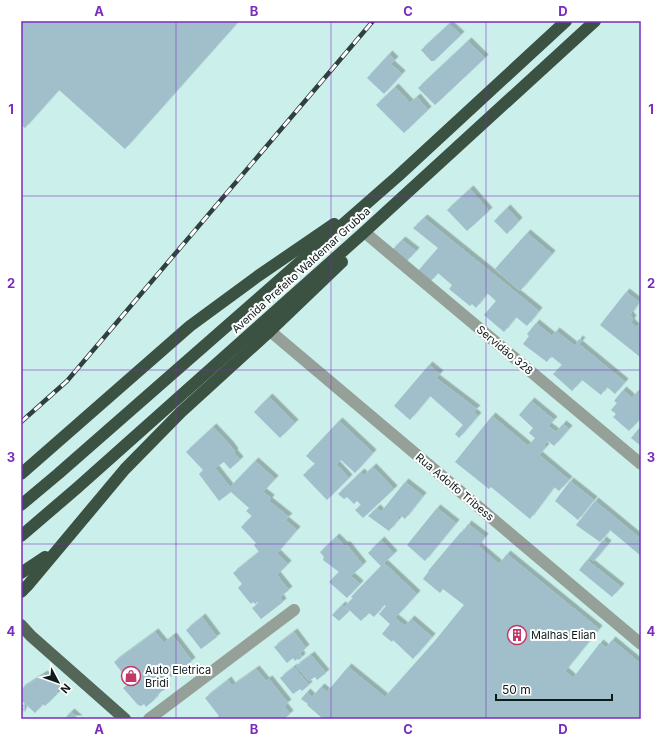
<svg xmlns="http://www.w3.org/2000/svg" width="662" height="740" font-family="Inter,sans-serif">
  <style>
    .building { fill: #a0bfcb; filter: url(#shadow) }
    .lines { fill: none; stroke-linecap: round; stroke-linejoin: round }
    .minor { stroke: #95a098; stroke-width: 12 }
    .major { stroke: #536658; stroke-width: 12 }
    .highway { stroke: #3b5142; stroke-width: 12 }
    .rail-casing { stroke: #2f403e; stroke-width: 4.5 }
    .rail { stroke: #fff; stroke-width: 3; stroke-dasharray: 9; stroke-linecap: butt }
    .grid { fill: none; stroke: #7b2cbf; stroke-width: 1; stroke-opacity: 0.55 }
    .labels { text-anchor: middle; stroke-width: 4; stroke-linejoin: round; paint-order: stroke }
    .street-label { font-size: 11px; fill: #0e1b1a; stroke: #fff }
    .poi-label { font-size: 11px; fill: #0e1b1a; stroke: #fff; text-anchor: start }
    .neatline { fill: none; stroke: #7b2cbf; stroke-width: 1.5 }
    .grid-label { font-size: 13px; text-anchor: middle; font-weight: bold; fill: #7b2cbf }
  </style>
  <defs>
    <filter id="shadow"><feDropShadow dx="3.5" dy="-3.5" stdDeviation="0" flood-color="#0004"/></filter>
  </defs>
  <rect width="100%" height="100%" fill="#cbefeb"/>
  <g class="building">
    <polygon points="21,21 239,21 125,149 59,90 25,128 21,125"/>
    <polygon points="449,24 461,35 434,61 431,61 421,50"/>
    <polygon points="468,41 485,58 435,105 418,88"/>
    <polygon points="389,54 395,60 391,64 402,74 384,94 367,78"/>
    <polygon points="395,87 410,103 417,97 428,110 404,133 376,105"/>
    <polygon points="470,189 489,211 467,231 447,210"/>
    <polygon points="507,208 519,221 507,234 494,221"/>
    <polygon points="424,218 539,311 527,326 516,317 504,332 484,315 496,301 487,293 476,308 472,304 470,306 449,289 452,285 438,273 430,282 417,272 438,248 413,228"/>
    <polygon points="527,233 552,254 520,291 495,269"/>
    <polygon points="402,240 416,251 407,261 392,250"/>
    <polygon points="626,292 639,302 630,315 633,319 631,322 636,327 641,322 640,357 600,325"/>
    <polygon points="536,323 552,336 556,331 575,346 579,339 582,341 579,344 625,382 615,394 607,387 601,395 582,380 572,391 553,374 562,365 551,356 547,362 523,344 529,336 527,334"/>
    <polygon points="429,365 440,374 436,378 477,409 473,412 478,416 459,438 455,434 463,425 430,396 410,420 394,406"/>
    <polygon points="623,390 632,398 637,392 641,395 641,418 629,431 613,417 616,414 611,410 617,403 614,401"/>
    <polygon points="269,397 295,423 280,438 254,412"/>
    <polygon points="531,401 554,420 548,426 556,432 563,424 569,429 554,446 548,441 544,445 546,447 539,455 569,480 559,491 554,487 530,519 491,487 489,489 455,462 492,416 528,446 535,438 529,433 533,428 519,415"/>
    <polygon points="339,421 373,453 355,473 341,460 336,464 349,478 327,500 303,475 315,464 306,456"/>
    <polygon points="641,426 641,446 631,438"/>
    <polygon points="213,427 230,445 235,452 234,453 240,460 230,469 224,462 215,468 230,487 255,461 275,479 263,492 271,498 269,501 289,517 285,520 297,530 277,553 288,564 277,575 289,590 280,597 283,602 261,619 252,608 259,603 257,602 255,604 253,602 251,604 238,588 242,584 233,573 259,552 254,545 256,543 241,527 252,516 246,511 249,508 231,492 219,501 199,474 203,470 186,452"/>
    <polygon points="373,467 394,489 363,518 355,510 361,505 357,501 354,504 347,497 344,499 338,494 361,472 364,475"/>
    <polygon points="570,481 594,500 578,520 555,501"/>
    <polygon points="405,482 423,496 405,519 400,515 397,518 399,519 389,531 368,516 377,508 381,512"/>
    <polygon points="595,501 641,539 641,556 610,530 600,542 576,525"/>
    <polygon points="437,508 456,523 425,561 407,545"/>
    <polygon points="468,524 485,537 478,546 499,564 507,554 599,629 565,671 573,678 600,643 606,648 612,640 641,664 641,719 323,719 307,705 308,704 301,699 307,692 312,697 321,687 327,692 348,667 385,697 434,642 464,605 443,589 440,593 423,579 429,571 428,571 461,532 462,533"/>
    <polygon points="336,537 344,545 347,545 363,565 351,576 360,584 347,598 329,582 339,572 323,560 324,557 320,552"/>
    <polygon points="381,540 394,554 384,563 417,594 395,618 405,626 411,619 432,637 413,659 393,640 392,642 382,634 390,624 379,614 386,606 384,605 374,617 369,613 361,621 345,606 353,598 351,597 381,566 368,553"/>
    <polygon points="603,540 608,544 594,561 589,558"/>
    <polygon points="587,560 621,587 612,597 579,570"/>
    <polygon points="342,605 349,611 339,621 332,615"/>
    <polygon points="202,617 217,637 201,649 186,630"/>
    <polygon points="155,632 164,643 173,636 192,661 171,677 161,663 152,670 167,688 156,695 157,696 155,698 153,696 155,699 146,707 144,704 141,706 138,705 123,688 130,683 114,662"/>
    <polygon points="294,632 306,648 300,653 302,657 299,660 297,659 295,661 293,658 287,663 274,647"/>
    <polygon points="311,655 326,673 317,680 315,677 309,681 296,666"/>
    <polygon points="294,667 309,685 302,691 300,689 293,694 280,678"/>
    <polygon points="256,669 266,681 269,679 288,703 284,706 290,714 284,719 217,719 216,718 219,716 205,698 228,680 232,686"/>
    <polygon points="44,674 60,688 56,692 58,693 45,706 43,704 35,713 21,700 21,689"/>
    <polygon points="21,704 24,705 23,708 24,709 21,716"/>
    <polygon points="71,712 79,719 64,719"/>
  </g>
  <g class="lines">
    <g class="minor">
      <polyline points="369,236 641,464"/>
      <polyline points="270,331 641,644"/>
      <polyline points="149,719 294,610"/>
    </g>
    <polyline class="major" points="21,625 31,636 125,719"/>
    <g class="highway">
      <polyline points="21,474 190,326 258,276 334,224"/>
      <polyline points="21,505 58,474 398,176 566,21"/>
      <polyline points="21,536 77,488 361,235 595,21"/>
      <polyline points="21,573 45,557"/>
      <polyline points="21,592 28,585 125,469 181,412 270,331 342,262"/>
    </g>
    <g class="rail-casing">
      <polyline id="rail" points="21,422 67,381 373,21"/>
    </g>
    <use href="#rail" class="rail"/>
  </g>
  <path class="grid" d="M176,21V719M331,21V719M486,21V719M21,196H641M21,370H641M21,544H641"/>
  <defs>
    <g id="building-ring" transform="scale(1)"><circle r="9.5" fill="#fff" stroke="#c3376b" stroke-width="1.5"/><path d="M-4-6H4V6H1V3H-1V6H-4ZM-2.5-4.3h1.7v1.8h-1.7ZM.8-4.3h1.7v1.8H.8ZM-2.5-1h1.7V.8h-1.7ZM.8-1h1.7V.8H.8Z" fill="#c3376b"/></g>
    <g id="shop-ring" transform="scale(1)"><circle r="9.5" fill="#fff" stroke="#c3376b" stroke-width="1.5"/><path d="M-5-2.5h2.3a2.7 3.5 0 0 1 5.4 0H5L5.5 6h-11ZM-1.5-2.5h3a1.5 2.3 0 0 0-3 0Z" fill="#c3376b"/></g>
  </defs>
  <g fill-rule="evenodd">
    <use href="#building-ring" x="517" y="635"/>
    <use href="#shop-ring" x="131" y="676"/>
  </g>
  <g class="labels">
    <g class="street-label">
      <text transform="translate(301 270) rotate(-42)" y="4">Avenida Prefeito Waldemar Grubba</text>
      <text transform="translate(505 350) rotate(40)" y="4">Servidão 328</text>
      <text transform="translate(455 487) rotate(40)" y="4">Rua Adolfo Tribess</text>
    </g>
    <g class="poi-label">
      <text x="531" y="639">Malhas Elian</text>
      <text x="145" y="674">Auto Eletrica<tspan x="145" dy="13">Bridi</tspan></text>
    </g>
  </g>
  <rect width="662" height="740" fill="none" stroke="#ffffff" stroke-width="44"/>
  <g transform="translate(58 682) rotate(131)" stroke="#ffffff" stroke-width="3" paint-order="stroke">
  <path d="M0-3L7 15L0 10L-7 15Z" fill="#0e1b1a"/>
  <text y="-6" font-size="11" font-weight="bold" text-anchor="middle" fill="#0e1b1a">N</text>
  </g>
  <path d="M496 694v6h116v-6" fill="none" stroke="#0e1b1a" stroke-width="2"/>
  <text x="502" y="694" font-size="12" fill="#0e1b1a" stroke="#ffffff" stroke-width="3" paint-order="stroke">50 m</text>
  <rect x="22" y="22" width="618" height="696" class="neatline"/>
  <g class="grid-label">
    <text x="99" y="16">A</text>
    <text x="254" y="16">B</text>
    <text x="408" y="16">C</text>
    <text x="563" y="16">D</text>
    <text x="11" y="114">1</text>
    <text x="651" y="114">1</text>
    <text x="11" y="288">2</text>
    <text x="651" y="288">2</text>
    <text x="11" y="462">3</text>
    <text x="651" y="462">3</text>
    <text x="11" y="636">4</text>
    <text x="651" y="636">4</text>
    <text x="99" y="734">A</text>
    <text x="254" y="734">B</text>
    <text x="408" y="734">C</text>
    <text x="563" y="734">D</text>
  </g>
</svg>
